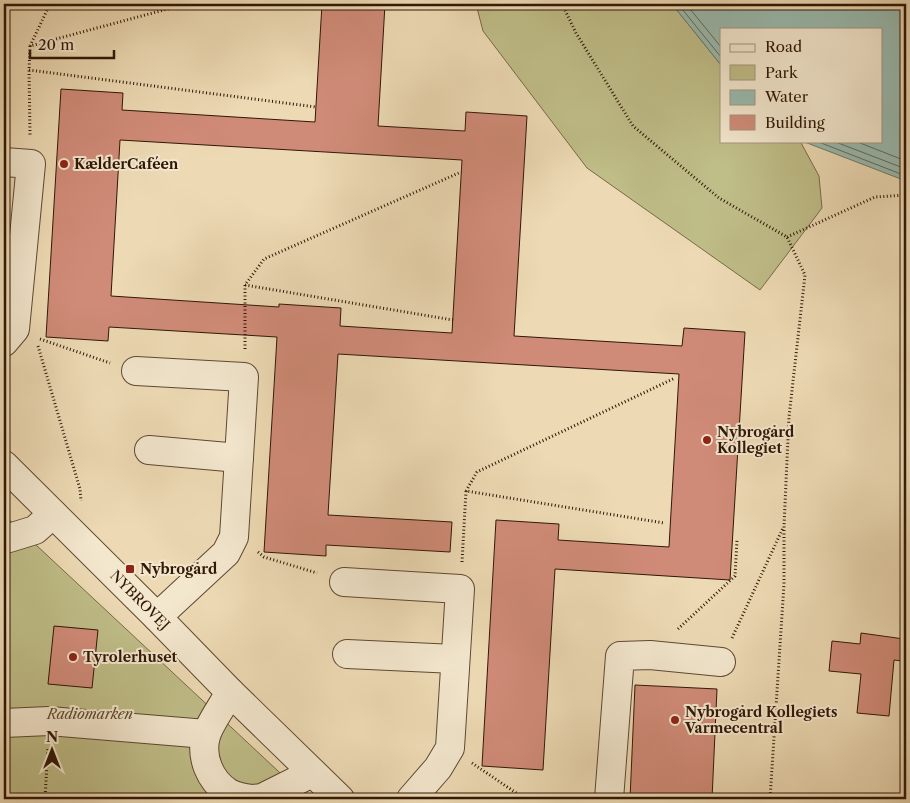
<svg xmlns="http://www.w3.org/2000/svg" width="910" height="803" font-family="'Libre Caslon Text',serif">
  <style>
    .green { fill: #bfbd88; stroke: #786a47 }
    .water { fill: #99baaf; stroke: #6f796b }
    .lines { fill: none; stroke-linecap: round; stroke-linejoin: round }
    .shore { stroke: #64685a; stroke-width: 1 }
    .building { fill: #d08b78; stroke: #301706; fill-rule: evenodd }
    .minor-casing { stroke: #5f4832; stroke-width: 30 }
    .path { stroke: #301706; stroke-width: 3; stroke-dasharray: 1 2.5; stroke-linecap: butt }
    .minor { stroke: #f3e7ce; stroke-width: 28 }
    .poi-dot { fill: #8f2418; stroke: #f3e7ce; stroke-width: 2 }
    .labels { text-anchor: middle; stroke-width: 4; stroke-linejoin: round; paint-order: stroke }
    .poi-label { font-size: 14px; font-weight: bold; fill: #301706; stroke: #f3e7ce; text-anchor: start }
    .street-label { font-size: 14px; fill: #301706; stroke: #f3e7ce }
    .park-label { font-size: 14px; font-style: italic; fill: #5b492d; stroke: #f3e7ce }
  </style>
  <rect width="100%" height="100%" fill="#eddab4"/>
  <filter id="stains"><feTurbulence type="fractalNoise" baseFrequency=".004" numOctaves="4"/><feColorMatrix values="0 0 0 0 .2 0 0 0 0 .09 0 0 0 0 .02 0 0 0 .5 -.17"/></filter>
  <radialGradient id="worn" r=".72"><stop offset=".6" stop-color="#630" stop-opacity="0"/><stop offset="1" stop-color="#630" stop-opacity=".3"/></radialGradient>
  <g class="green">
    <polygon points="476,4 672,4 721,65 721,141 800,141 819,176 822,208 760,290 587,168 483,31"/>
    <polygon points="4,515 308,799 4,799"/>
  </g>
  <polygon class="water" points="672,4 906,4 906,181 802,141 881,141 881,29 721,29 721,65"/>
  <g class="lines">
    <g class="shore">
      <polyline points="678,4 721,57"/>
      <polyline points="686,4 721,47"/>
      <polyline points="816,141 906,176"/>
      <polyline points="833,141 906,169"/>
      <polyline points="855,141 906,161"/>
    </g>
  </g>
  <g class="building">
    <path d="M322,4H385L378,126L465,131L466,112L527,116L514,336L682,346L684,328L745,332L730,580L555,569L543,770L482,766L496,520L559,524L558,540L669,547L679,374L338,354L328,515L452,522L450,552L326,545V556L264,552L277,337L109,327L108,341L46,337L61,89L123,93L122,110L315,122ZM120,140L462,160L452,333L340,326L341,308L279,304V307L111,296Z"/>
    <polygon points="54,626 98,630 92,688 48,684"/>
    <polygon points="861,633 904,639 902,661 894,660 889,716 857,713 861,674 829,671 832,641 860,644"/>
    <polygon points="635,685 717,689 712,799 630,799"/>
  </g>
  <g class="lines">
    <g class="minor-casing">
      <g id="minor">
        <polyline points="4,162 31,164 15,329 4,342"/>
        <polyline points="136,371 244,377 234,537 226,553 157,617"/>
        <polyline points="149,450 239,458"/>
        <polyline points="4,465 157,617 230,692 340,799"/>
        <polyline points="4,537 9,538 35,530 53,514"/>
        <polyline points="344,582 460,589 450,748 438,768 411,799"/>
        <polyline points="347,654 455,659"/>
        <path d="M230,692C224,704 209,724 206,736C200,757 210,781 229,793C235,796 243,798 251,799"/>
        <polyline points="4,723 49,721 206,734"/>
        <polyline points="253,799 262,798 312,773"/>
        <polyline points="609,799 620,656 650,655 721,662"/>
      </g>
    </g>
    <g class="path">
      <polyline points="50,4 30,46 186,4"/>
      <polyline points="562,4 576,33 633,126 719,198 787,237 805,275 789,417 784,526 784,584 770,799"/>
      <polyline points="30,46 29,70 30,135"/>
      <polyline points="29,70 316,107"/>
      <polyline points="787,237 875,197 906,195"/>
      <polyline points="245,285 453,320"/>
      <polyline points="40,339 110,363"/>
      <polyline points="38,346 80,489 81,501"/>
      <polyline points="245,349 245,285 264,259 461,172"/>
      <polyline points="466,491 477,472 675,378"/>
      <polyline points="258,552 264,557 317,573"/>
      <polyline points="462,562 466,491 664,523"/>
      <polyline points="678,629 735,576 737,540"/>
      <polyline points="732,638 783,528"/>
      <polyline points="472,763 525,799"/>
      <polyline points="45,799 48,747"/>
    </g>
    <use href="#minor" class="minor"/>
  </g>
  <g class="poi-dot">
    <circle cx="64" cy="164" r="5"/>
    <circle cx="707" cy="440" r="5"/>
    <rect x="125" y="564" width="10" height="10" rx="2.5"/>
    <circle cx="73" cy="657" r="5"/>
    <circle cx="675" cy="720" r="5"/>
  </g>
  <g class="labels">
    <g class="poi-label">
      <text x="74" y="169">KælderCaféen</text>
      <text x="717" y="437">Nybrogård<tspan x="717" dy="16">Kollegiet</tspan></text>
      <text x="140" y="574">Nybrogård</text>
      <text x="83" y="662">Tyrolerhuset</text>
      <text x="685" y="717">Nybrogård Kollegiets<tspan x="685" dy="16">Varmecentral</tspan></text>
    </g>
    <g class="street-label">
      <text transform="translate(140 600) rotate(45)" y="5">NYBROVEJ</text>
    </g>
    <g class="park-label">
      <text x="90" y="719">Radiomarken</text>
    </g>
  </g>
  <rect width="910" height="803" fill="none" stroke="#eddab4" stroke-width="20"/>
  <rect x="5" y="5" width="900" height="793" fill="none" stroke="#301706" stroke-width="2.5"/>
  <rect x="10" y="10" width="890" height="783" fill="none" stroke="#301706"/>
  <rect x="720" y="28" width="162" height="115" fill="#f3e7ce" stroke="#a5947e"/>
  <rect x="730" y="44" width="25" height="8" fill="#f3e7ce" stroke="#a5947e"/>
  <text x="765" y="52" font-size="15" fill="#301706">Road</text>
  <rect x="730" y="65" width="25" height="15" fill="#bfbd88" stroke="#a5947e"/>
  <text x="765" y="78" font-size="15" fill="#301706">Park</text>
  <rect x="730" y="90" width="25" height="15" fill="#99baaf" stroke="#a5947e"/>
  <text x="765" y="102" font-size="15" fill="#301706">Water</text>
  <rect x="730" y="115" width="25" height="15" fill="#d08b78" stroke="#a5947e"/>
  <text x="765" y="128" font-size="15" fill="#301706">Building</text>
  <g transform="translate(52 750)" stroke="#f3e7ce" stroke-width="4" paint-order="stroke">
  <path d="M0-4L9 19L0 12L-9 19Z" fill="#301706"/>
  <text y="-8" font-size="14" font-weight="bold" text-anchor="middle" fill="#301706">N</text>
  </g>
  <path d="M30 50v8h84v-8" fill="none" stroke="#301706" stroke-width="2.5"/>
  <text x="38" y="50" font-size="15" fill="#301706" stroke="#f3e7ce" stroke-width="4" paint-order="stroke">20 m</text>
  <rect width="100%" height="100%" filter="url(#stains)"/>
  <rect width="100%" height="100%" fill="url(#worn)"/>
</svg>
